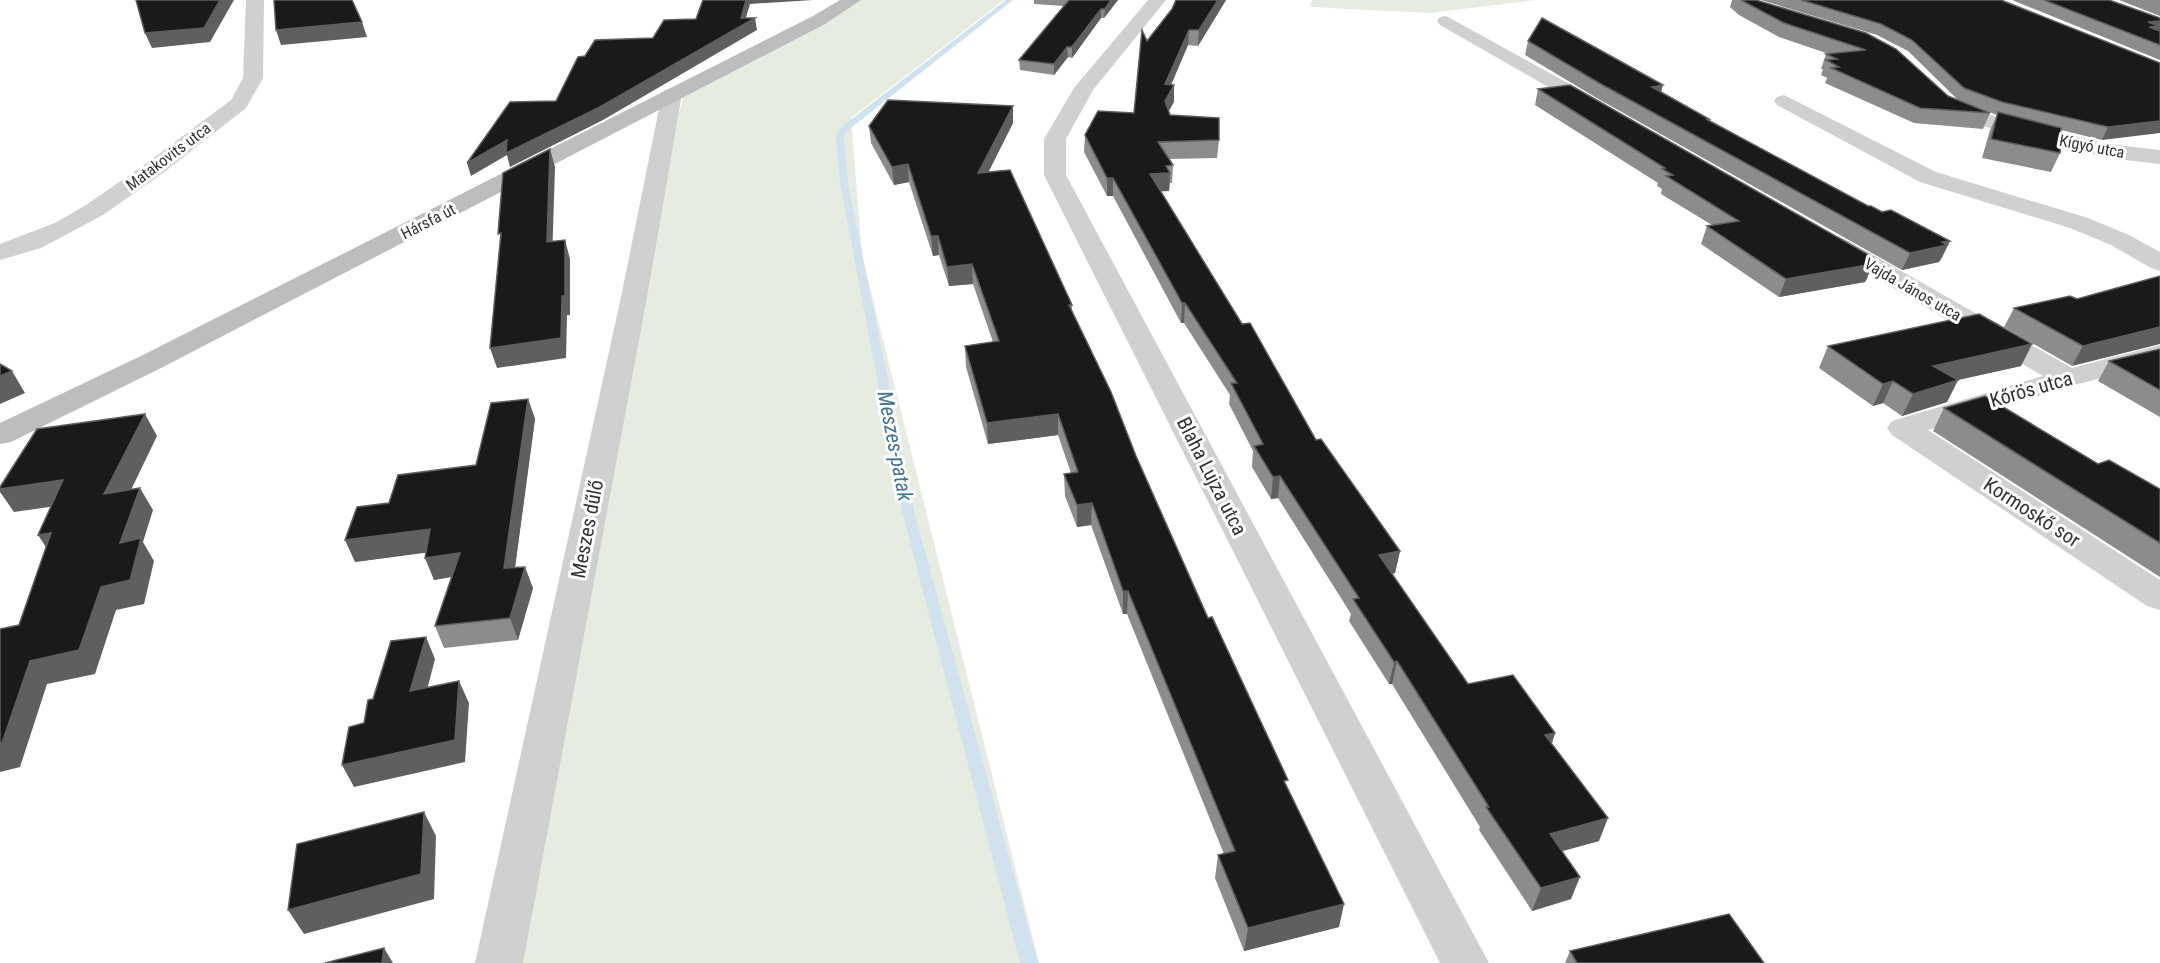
<svg xmlns="http://www.w3.org/2000/svg" width="2160" height="963" font-family="'Roboto Condensed',sans-serif">
  <style>
    .green { fill: #e6ecdf }
    .lines { fill: none; stroke-linecap: round; stroke-linejoin: round }
    .stream { fill: #cfe2ee; fill-rule: evenodd }
    .street { fill: #d0d0d0; fill-rule: evenodd }
    .secondary { fill: #bdbdbd; fill-rule: evenodd }
    .wall { fill: #8c8c8c }
    .shaded-wall { fill: #5f5f5f }
    .building { fill: #1a1a1a; stroke: #5f5f5f; stroke-width: 1.5 }
    .labels { text-anchor: middle; stroke-width: 6; stroke-linejoin: round; paint-order: stroke }
    .far-street-label { font-size: 16px; fill: #333; stroke: #fff }
    .street-label { font-size: 20px; fill: #333; stroke: #fff }
    .water-label { font-size: 21px; font-style: italic; fill: #3f7597; stroke: #fff }
  </style>
  <rect width="100%" height="100%" fill="#fff"/>
  <g class="green">
    <polygon points="848,0 1004,0 851,118 862,256 1039,963 476,963 684,93"/>
    <polygon points="1312,0 1537,0 1431,13 1310,7"/>
  </g>
  <g class="lines">
    <polygon class="stream" points="1006,0 1013,0 847,131 844,138 848,183 915,515 1038,963 1020,963 903,515 840,183 836,138 840,128"/>
    <g class="street">
      <polygon points="246,0 264,0 263,78 246,108 163,173 103,215 41,248 0,260 0,244 55,223 86,205 147,163 231,100 243,78"/>
      <polygon points="1148,0 1166,0 1093,90 1066,139 1066,175 1489,963 1440,963 1044,175 1044,139 1074,88"/>
      <polygon points="1446,16 1606,104 1609,108 1606,112 1599,114 1592,112 1440,25 1437,21 1440,17"/>
      <polygon points="672,88 679,90 682,94 647,297 523,963 475,963 621,297 662,94 665,90"/>
      <polygon points="1784,95 1936,172 2088,218 2129,235 2160,252 2160,271 2151,268 2111,245 2070,228 1920,182 1777,105 1774,101 1777,97"/>
      <polygon points="1946,96 1996,117 2108,144 2160,150 2160,164 2108,158 1982,126 1939,106 1936,102 1939,98"/>
      <polygon points="1836,236 1845,239 2072,368 2160,345 2160,363 2078,384 1928,430 2160,580 2160,610 2147,606 1892,435 1887,428 1892,421 2043,376 1827,249 1823,244 1827,239"/>
    </g>
    <polygon class="secondary" points="840,0 861,0 825,24 163,367 11,442 0,444 0,423 143,355 813,16"/>
  </g>
  <g class="wall">
    <polygon points="1034,0 1118,0 1104,18 1101,18 1072,58 1068,57 1054,75 1020,70 1019,60 1064,6 1034,4"/>
    <polygon points="1176,0 1226,0 1198,46 1188,45 1171,85 1174,102 1168,111 1170,115 1219,140 1217,158 1169,159 1173,165 1172,183 1170,183 1169,191 1161,191 1242,324 1316,440 1400,551 1395,573 1392,574 1468,684 1555,733 1552,744 1599,841 1562,851 1571,899 1532,911 1479,830 1480,827 1392,684 1389,684 1349,621 1351,614 1278,498 1271,499 1252,467 1253,451 1229,404 1230,395 1184,323 1181,323 1113,196 1107,196 1084,152 1085,135 1134,113 1147,41 1172,9"/>
    <polygon points="1732,0 1756,0 1866,33 1948,96 1990,113 1983,129 1914,123 1825,83 1827,78 1821,75 1823,69 1821,69 1826,54 1829,54 1779,37 1739,15 1730,7"/>
    <polygon points="1761,0 2001,0 2160,63 2102,140 2061,130 2060,153 2051,172 1982,158 1990,130 1997,115 1958,100 1908,51 1877,35"/>
    <polygon points="2012,0 2109,0 2160,18 2160,60"/>
    <polygon points="2119,0 2160,0 2160,16"/>
    <polygon points="1528,41 1661,92 1708,121 1868,206 1950,241 1942,258 1939,262 1902,270 1595,97 1525,55"/>
    <polygon points="1538,89 1868,277 1865,282 1779,297 1701,244 1707,226 1712,225 1661,194 1662,189 1657,186 1658,183 1535,105"/>
    <polygon points="1013,123 988,172 1072,305 1072,311 1136,456 1208,618 1287,787 1339,927 1244,951 1215,878 1218,855 1224,854 1127,614 1123,614 1091,525 1077,527 1065,496 1064,474 1071,473 1058,435 988,444 966,367 965,346 993,342 973,284 949,286 939,255 933,256 909,182 894,185 871,143 869,126"/>
    <polygon points="2160,276 2072,366 2004,327 2014,308 2077,299"/>
    <polygon points="2032,344 2021,366 1957,380 1958,380 1947,402 1902,416 1883,403 1873,406 1819,368 1828,346"/>
    <polygon points="2160,349 2160,417 2098,381 2109,361"/>
    <polygon points="528,399 535,419 515,567 533,588 518,640 444,648 435,626 451,577 434,580 426,552 355,562 389,503 476,465"/>
    <polygon points="1944,408 2098,464 2160,489 2160,577 1933,431"/>
    <polygon points="1570,951 1764,963 1565,963"/>
  </g>
  <g class="shaded-wall">
    <polygon points="220,0 234,0 210,42 152,48 145,33"/>
    <polygon points="746,0 813,0 750,4 744,24 755,18 757,30 603,120 510,167 507,155 471,176 467,163 507,140 741,18"/>
    <polygon points="1111,0 1118,0 1104,18 1105,9"/>
    <polygon points="1218,0 1226,0 1198,46 1199,30"/>
    <polygon points="1101,9 1101,18 1072,58 1072,47"/>
    <polygon points="2160,21 2160,32 2153,38 2148,22"/>
    <polygon points="362,22 367,37 281,45 276,30"/>
    <polygon points="1189,30 1188,45 1164,101 1165,84"/>
    <polygon points="1067,47 1068,57 1054,75 1054,64"/>
    <polygon points="1174,85 1174,102 1165,118 1165,101"/>
    <polygon points="1663,85 1659,100 1652,87"/>
    <polygon points="1013,106 1013,123 979,191 978,173"/>
    <polygon points="2160,121 2160,133 2102,140 2108,127"/>
    <polygon points="550,149 555,167 552,261 547,242"/>
    <polygon points="908,164 909,182 894,185 892,167"/>
    <polygon points="1170,173 1169,191 1150,192 1150,174"/>
    <rect x="1107" y="178" width="6" height="18"/>
    <polygon points="931,236 938,236 939,255 933,256"/>
    <polygon points="565,240 570,259 570,315 567,315 566,358 497,368 490,348 562,296"/>
    <polygon points="1950,241 1939,262 1902,270 1910,253 1942,242"/>
    <polygon points="1876,259 1865,282 1779,297 1786,279"/>
    <polygon points="972,264 973,284 949,286 947,267"/>
    <polygon points="1182,303 1185,303 1184,323 1181,323"/>
    <polygon points="2160,327 2160,344 2072,366 2083,346"/>
    <polygon points="2032,344 2021,366 1922,388 1933,366"/>
    <polygon points="12,371 25,393 0,404 0,376"/>
    <polygon points="1958,380 1947,402 1902,416 1913,394"/>
    <polygon points="1893,381 1883,403 1873,406 1883,384"/>
    <polygon points="528,399 535,419 512,590 504,568"/>
    <polygon points="145,414 157,436 118,517 104,494"/>
    <polygon points="1058,414 1058,435 988,444 987,423"/>
    <polygon points="1280,476 1278,498 1271,499 1273,477"/>
    <polygon points="63,480 77,503 14,512 0,492 0,489"/>
    <polygon points="140,488 153,510 143,542 154,561 144,604 116,610 95,674 47,684 20,767 0,772 0,743 30,661 101,587 120,543"/>
    <polygon points="1092,503 1091,525 1077,527 1077,505"/>
    <polygon points="430,529 439,551 355,562 345,540"/>
    <polygon points="51,533 53,558 38,535"/>
    <polygon points="1400,551 1395,573 1375,577 1379,555"/>
    <polygon points="460,553 468,574 434,580 425,558"/>
    <polygon points="525,567 533,588 518,640 510,618"/>
    <polygon points="1123,591 1128,591 1127,614 1123,614"/>
    <polygon points="426,637 435,659 421,713 410,691"/>
    <polygon points="1397,661 1392,684 1389,684 1394,662"/>
    <polygon points="459,681 469,703 465,762 354,787 342,765"/>
    <polygon points="1555,733 1547,756 1545,735"/>
    <polygon points="424,812 436,836 434,899 304,934 288,910"/>
    <polygon points="1608,818 1599,841 1541,857 1550,834"/>
    <polygon points="1580,877 1571,899 1532,911 1541,888"/>
    <polygon points="1344,904 1339,927 1244,951 1248,928"/>
    <polygon points="384,948 393,963 382,963"/>
  </g>
  <g class="building">
    <polygon points="136,0 220,0 204,28 145,33"/>
    <polygon points="274,0 352,0 362,22 276,30"/>
    <polygon points="703,0 746,0 741,18 755,18 600,107 506,153 507,140 467,163 510,102 556,101 578,57 585,56 595,40 653,38 664,20 696,19"/>
    <polygon points="1069,0 1111,0 1105,9 1101,9 1072,47 1067,47 1054,64 1019,60"/>
    <polygon points="1176,0 1218,0 1199,30 1189,30 1165,84 1174,85 1165,101 1170,115 1219,118 1219,140 1158,142 1173,165 1166,166 1170,173 1150,174 1242,324 1250,323 1316,440 1321,439 1400,551 1379,555 1468,684 1513,675 1555,733 1545,735 1608,818 1550,834 1580,877 1541,888 1486,807 1489,807 1397,661 1394,662 1353,599 1359,598 1280,476 1273,477 1254,446 1263,444 1231,383 1237,383 1185,303 1182,303 1113,178 1107,178 1085,135 1098,111 1134,113 1142,30 1147,41 1172,9"/>
    <polygon points="1741,0 1756,0 1866,33 1896,49 1948,96 1990,113 1920,108 1831,68 1839,67 1826,60 1837,59 1826,54 1866,50 1784,23"/>
    <polygon points="1801,0 2001,0 2160,63 2160,121 2108,127 2002,102 1964,88 1912,40 1881,24"/>
    <polygon points="2044,0 2109,0 2160,18 2160,21 2148,22 2159,26 2149,27 2160,31 2160,45"/>
    <polygon points="1542,18 1663,85 1652,87 1709,119 1706,119 1868,206 1871,206 1882,212 1891,210 1950,241 1942,242 1947,245 1910,253 1599,83 1528,41"/>
    <polygon points="1570,85 1876,259 1868,260 1873,264 1786,279 1707,226 1739,221 1666,176 1673,175 1662,169 1665,168 1538,89"/>
    <polygon points="888,100 1013,106 978,173 1010,170 1072,305 1069,305 1111,392 1136,456 1208,618 1212,617 1288,780 1284,781 1344,904 1248,928 1218,855 1235,851 1128,591 1123,591 1092,503 1077,505 1064,474 1078,472 1058,414 987,423 965,346 999,341 972,264 947,267 938,236 931,236 908,164 892,167 869,126"/>
    <polygon points="1998,112 2061,128 2060,153 1991,139"/>
    <polygon points="550,149 547,242 565,240 565,296 562,296 561,338 490,348 501,233 498,234 503,173"/>
    <polygon points="2160,276 2160,327 2083,346 2014,308 2070,296 2077,299"/>
    <polygon points="1979,314 2032,344 1933,366 1958,380 1913,394 1893,381 1883,384 1828,346"/>
    <polygon points="2160,349 2160,390 2109,361"/>
    <polygon points="0,364 12,371 0,376"/>
    <polygon points="1985,396 2098,464 2109,460 2160,489 2160,543 1944,408"/>
    <polygon points="528,399 504,568 525,567 510,618 435,626 460,553 425,558 430,529 345,540 357,507 389,503 398,475 476,465 491,403"/>
    <polygon points="145,414 104,494 140,488 120,543 141,538 130,580 101,587 79,650 30,661 2,743 0,743 0,629 19,625 51,533 38,535 63,480 0,489 0,487 37,429"/>
    <polygon points="426,637 410,691 459,681 455,740 342,765 349,727 364,723 368,700 373,699 391,641"/>
    <polygon points="424,812 421,874 288,910 297,844"/>
    <polygon points="1729,914 1764,963 1577,963 1570,951"/>
    <polygon points="384,948 382,963 325,963"/>
  </g>
  <g class="labels">
    <g class="far-street-label">
      <text transform="translate(2092 146) rotate(11)" y="6">Kígyó utca</text>
      <text transform="translate(168 156) rotate(-37)" y="6">Matakovits utca</text>
      <text transform="translate(428 221) rotate(-27)" y="6">Hársfa út</text>
      <text transform="translate(1913 289) rotate(30)" y="6">Vajda János utca</text>
    </g>
    <g class="street-label">
      <text transform="translate(2031 389) rotate(-16)" y="7">Kőrös utca</text>
      <text transform="translate(1212 476) rotate(63)" y="7">Blaha Lujza utca</text>
      <text transform="translate(2032 512) rotate(33)" y="7">Kormoskő sor</text>
      <text transform="translate(587 529) rotate(-79)" y="7">Meszes dűlő</text>
    </g>
    <g class="water-label">
      <text transform="translate(895 446) rotate(79)" y="7">Meszes-patak</text>
    </g>
  </g>
</svg>
